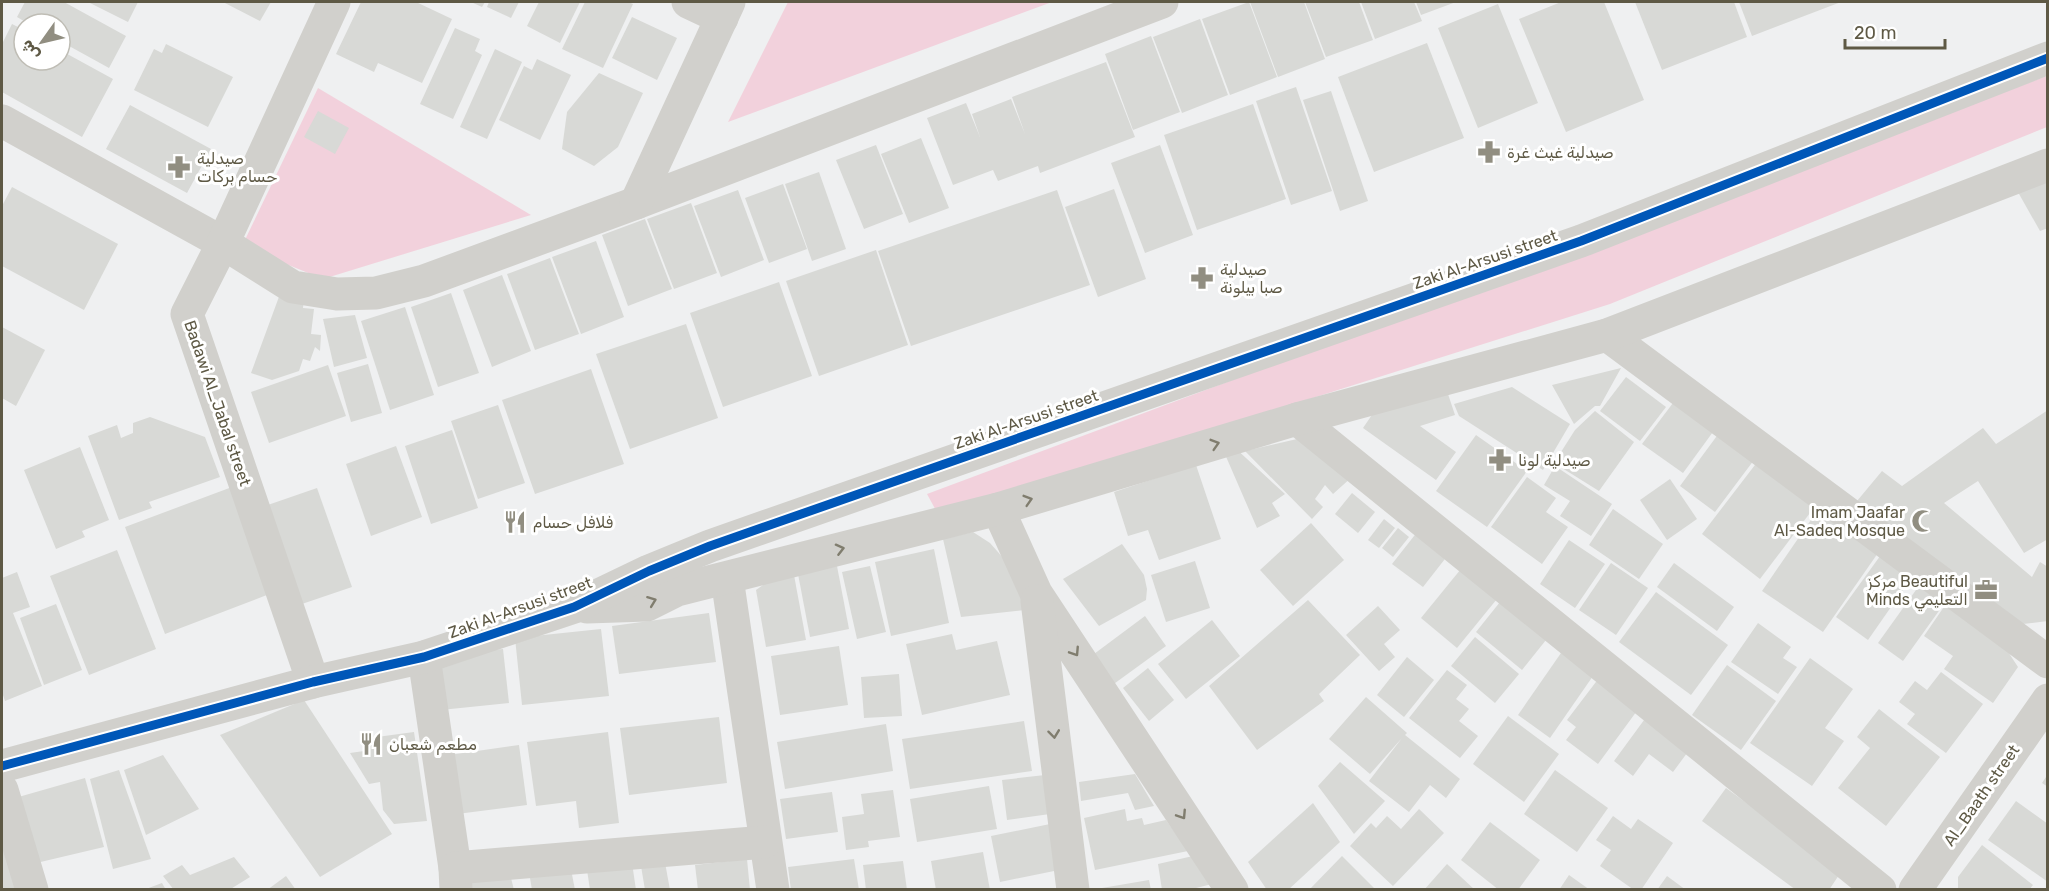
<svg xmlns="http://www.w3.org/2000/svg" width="2049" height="891" font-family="Rubik,'Noto Sans Arabic',sans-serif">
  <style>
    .green { fill: #f2d1dc }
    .building { fill: #d8d9d6 }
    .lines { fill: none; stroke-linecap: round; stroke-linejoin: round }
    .minor { stroke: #d1d0cc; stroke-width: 33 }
    .tertiary { stroke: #d1d0cc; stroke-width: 33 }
    .cycleway-casing { stroke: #fff; stroke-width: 13 }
    .cycleway { stroke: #0057b8; stroke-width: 9 }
    .oneway { stroke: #807d6e }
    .labels { text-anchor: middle; stroke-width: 6; stroke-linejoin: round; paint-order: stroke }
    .poi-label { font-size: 16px; fill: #5e5945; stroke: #fff; text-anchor: start }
    .street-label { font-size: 16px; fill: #5e5945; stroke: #fff }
  </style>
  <rect width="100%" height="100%" fill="#eff0f1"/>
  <g class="green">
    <polygon points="788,2 1052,2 728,122"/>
    <polygon points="2047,76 2047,127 1610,304 939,516 927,494"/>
    <polygon points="318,88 531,215 323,279 242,246"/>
  </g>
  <g class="building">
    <polygon points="25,2 64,2 126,36 109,68 60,41 60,24 29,24 17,17"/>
    <polygon points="88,2 138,2 128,22"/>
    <polygon points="223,2 271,2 260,21"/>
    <polygon points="361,2 416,2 452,19 422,83 378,63 374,72 336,54"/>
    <polygon points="471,2 485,2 482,7"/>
    <polygon points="489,2 519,2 511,18 487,7"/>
    <polygon points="539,2 580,2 560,43 527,26"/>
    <polygon points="585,2 628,2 633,4 603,68 562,49"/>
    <polygon points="1249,2 1277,77 1230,95 1202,19"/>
    <polygon points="1250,2 1304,2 1325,59 1278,77"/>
    <polygon points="1305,2 1359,2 1373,40 1326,57"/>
    <polygon points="1361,2 1414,2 1422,21 1375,39"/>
    <polygon points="1416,2 1456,2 1421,15"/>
    <polygon points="1561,2 1604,2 1644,100 1566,132 1519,19"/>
    <polygon points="1635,2 1734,2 1747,37 1662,70"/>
    <polygon points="1739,2 1841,2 1752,36"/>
    <polygon points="1498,4 1538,103 1478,128 1438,28"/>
    <polygon points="632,17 677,38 657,80 612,58"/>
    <polygon points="1200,19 1228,95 1182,113 1153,37"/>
    <polygon points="12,24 24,30 24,60 60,60 60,50 113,79 82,137 2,92 2,44"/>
    <polygon points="455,28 480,39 475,51 482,55 453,119 420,104"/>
    <polygon points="1151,36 1180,112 1133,130 1105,54"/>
    <polygon points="1427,43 1464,138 1374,172 1338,77"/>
    <polygon points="166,44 233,77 208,127 134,90 154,49 162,53"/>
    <polygon points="495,49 522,62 487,139 460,127"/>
    <polygon points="537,59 571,75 540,140 499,120 524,66 532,70"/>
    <polygon points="1106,62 1135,137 1040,173 1038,166 998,181 993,170 953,185 927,118 966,103 980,137 972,114 1011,99 1025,134 1012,97"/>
    <polygon points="599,73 643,93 618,147 594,166 562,149 567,112"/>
    <polygon points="1296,87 1332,191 1291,205 1256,101"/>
    <polygon points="1331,91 1368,201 1340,211 1303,100"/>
    <polygon points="1253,104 1286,199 1197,230 1164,135"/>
    <polygon points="130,105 211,149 187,193 106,149"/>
    <polygon points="318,111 349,128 335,154 304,137"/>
    <polygon points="921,138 949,208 909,223 881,154"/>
    <polygon points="876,145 903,214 864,229 836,160"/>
    <polygon points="1160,145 1193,235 1145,253 1111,163"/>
    <polygon points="819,172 846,249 812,261 785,184"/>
    <polygon points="2048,173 2048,228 2040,231 2014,185"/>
    <polygon points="783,184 807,249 769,263 745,198"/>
    <polygon points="12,187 118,244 84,310 2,266 2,206"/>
    <polygon points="1114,189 1146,279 1098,297 1065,207"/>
    <polygon points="738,190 764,260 721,277 694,206"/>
    <polygon points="1057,190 1090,285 911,346 878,251"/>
    <polygon points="691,203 717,273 674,289 647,219"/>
    <polygon points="645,219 672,289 628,306 602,235"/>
    <polygon points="596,241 624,317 581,334 552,257"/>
    <polygon points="876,250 908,345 819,376 786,281"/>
    <polygon points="550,258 579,334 535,350 507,274"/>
    <polygon points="502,275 531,351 492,367 463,290"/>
    <polygon points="779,282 812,376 723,407 690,313"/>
    <polygon points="451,293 479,373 438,387 411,307"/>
    <polygon points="280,294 304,297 303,308 314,309 311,334 321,335 320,351 315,347 310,361 303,359 299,371 272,380 251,373"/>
    <polygon points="405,307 434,395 390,410 361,321"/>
    <polygon points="355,315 367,358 334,367 323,319"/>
    <polygon points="686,324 718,418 630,449 596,354"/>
    <polygon points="2,327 45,350 16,406 2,398"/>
    <polygon points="368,364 382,413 351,422 337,373"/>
    <polygon points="328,365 346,416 269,443 251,392"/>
    <polygon points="1621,368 1600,406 1595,406 1574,424 1552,385"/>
    <polygon points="591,369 624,464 535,494 502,400"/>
    <polygon points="1626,377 1666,407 1640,441 1600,411"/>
    <polygon points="1445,385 1455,415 1420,426 1456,452 1436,480 1363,428 1378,406"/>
    <polygon points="1512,387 1570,424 1543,470 1459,416 1454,404"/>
    <polygon points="1679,395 1718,425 1683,473 1642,444"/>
    <polygon points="498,405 525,483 478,499 451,421"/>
    <polygon points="2048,410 2048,539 2024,553 1978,481 1944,503 2032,577 2040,562 2048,567 2048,621 2014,625 1857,501 1882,471 1902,486 1983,428 1996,444"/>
    <polygon points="1595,411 1634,442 1599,491 1554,463 1575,430"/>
    <polygon points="150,417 205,437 220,477 149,502 152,508 119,520 88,436 117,425 121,438 133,433 133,423"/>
    <polygon points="1722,429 1757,456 1715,512 1680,486"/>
    <polygon points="452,430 478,508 431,524 405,446"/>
    <polygon points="1476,435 1527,471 1487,527 1436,491"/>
    <polygon points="1310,436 1353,476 1333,494 1325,485 1315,499 1323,507 1312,519 1245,451"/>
    <polygon points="396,446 422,517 371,536 346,464"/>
    <polygon points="1233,446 1285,494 1272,503 1280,516 1257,528 1224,452"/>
    <polygon points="80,447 109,520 82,531 85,537 56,549 24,470"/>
    <polygon points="1758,461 1816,505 1760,579 1702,534"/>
    <polygon points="1196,465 1221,539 1159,560 1148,530 1128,536 1114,492"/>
    <polygon points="1555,466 1612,504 1591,536 1560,516 1570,501 1544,485"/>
    <polygon points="1527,477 1556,498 1546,512 1568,527 1542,564 1491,527"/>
    <polygon points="1670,479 1697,519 1667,540 1640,500"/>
    <polygon points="232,487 272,593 165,634 125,527"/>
    <polygon points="317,488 352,587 296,606 262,507"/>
    <polygon points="1352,493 1375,512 1358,533 1335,514"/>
    <polygon points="1613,509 1663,544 1639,579 1589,545"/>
    <polygon points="1817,511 1878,553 1823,632 1762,591"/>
    <polygon points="1384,519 1395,528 1379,548 1368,540"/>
    <polygon points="1311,523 1344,560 1293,606 1260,570"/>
    <polygon points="1398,528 1409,537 1393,557 1382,548"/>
    <polygon points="1418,531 1448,555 1423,587 1392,564"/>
    <polygon points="973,532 990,543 1020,577 1025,610 961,617 943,539"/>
    <polygon points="1569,540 1605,564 1575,608 1540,584"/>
    <polygon points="1122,544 1144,575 1147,589 1146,600 1099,626 1063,579"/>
    <polygon points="934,549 949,623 891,636 875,562"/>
    <polygon points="117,550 156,649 89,675 50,576"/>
    <polygon points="1883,552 1914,574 1868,640 1836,617"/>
    <polygon points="1195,561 1210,608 1166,622 1151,575"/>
    <polygon points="1611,563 1648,588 1616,635 1579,610"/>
    <polygon points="1674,563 1734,607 1717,631 1657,587"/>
    <polygon points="1465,564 1501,594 1457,648 1421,618"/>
    <polygon points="837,566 849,629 810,637 798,574"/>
    <polygon points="870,566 886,632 857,639 842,572"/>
    <polygon points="17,572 30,607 13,613 42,686 5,701 2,692 2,578"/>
    <polygon points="794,575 806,640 766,647 756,590 771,579"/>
    <polygon points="1921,583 1946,601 1903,661 1878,643"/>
    <polygon points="1656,592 1728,645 1691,695 1619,642"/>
    <polygon points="1504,597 1550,635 1522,670 1476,632"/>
    <polygon points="1950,598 1993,629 2018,667 1993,703 1944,669 1953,656 1924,636"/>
    <polygon points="1308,600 1360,655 1319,694 1324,701 1257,750 1209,686"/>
    <polygon points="56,604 82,670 44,685 20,618"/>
    <polygon points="1378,606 1400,630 1384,644 1395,657 1379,671 1346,635"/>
    <polygon points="709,613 716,662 619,674 612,626"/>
    <polygon points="1145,616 1166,646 1111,686 1090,657"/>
    <polygon points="1212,620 1240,656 1186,699 1158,664"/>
    <polygon points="1758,623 1791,647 1783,658 1797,667 1778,694 1731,662"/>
    <polygon points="601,629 609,696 522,705 515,638"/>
    <polygon points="952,634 956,650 997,641 1010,695 922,715 906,644"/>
    <polygon points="1475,637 1519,674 1495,703 1451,666"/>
    <polygon points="839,646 848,705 780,715 771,656"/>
    <polygon points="503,649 509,703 441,710 436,655"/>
    <polygon points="1561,653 1593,676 1550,738 1518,715"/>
    <polygon points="1407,657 1434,680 1404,717 1377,695"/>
    <polygon points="1810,658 1853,689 1825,728 1844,741 1812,786 1750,743"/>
    <polygon points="1727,665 1776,701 1741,750 1692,715"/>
    <polygon points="1148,668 1174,700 1149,721 1123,688"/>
    <polygon points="1447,670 1467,685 1456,699 1469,709 1459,721 1478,736 1460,758 1409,718"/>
    <polygon points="1941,672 1983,704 1946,753 1907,724 1915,714 1899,702 1915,681 1927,690"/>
    <polygon points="899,674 902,716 864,718 861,677"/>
    <polygon points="1602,674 1642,704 1598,764 1566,740 1576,727 1567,720"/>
    <polygon points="1366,697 1407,733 1405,735 1460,779 1446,798 1430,785 1409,812 1369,781 1402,738 1370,774 1329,739"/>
    <polygon points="304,700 392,834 320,877 220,735"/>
    <polygon points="1879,709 1940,757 1886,826 1838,788 1870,748 1857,737"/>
    <polygon points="1508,716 1559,754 1524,802 1473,764"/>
    <polygon points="1647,716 1690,749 1673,772 1649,754 1633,776 1614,761"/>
    <polygon points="719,717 727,783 629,795 620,728"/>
    <polygon points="1024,721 1032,771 910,789 902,739"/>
    <polygon points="886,724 893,771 785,789 777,742"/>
    <polygon points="414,732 427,821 394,824 383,810 380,782 369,784 350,753 364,751 362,739"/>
    <polygon points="608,732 619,823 579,828 576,801 536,806 527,742"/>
    <polygon points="519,745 527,805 457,814 449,755"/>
    <polygon points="163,755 199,809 146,835 124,770"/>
    <polygon points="1340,762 1385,801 1354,834 1318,786"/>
    <polygon points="119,770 151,859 113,869 90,779"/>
    <polygon points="1555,770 1608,808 1577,852 1524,814"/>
    <polygon points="1135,774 1154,806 1135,810 1128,793 1081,801 1079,782"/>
    <polygon points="2048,774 2048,787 2042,783"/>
    <polygon points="1045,775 1050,814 1007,820 1002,780"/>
    <polygon points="85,778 104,847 32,864 15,798"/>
    <polygon points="989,786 997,829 917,842 910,799"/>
    <polygon points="1726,788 1841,872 1829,890 1796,890 1702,821"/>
    <polygon points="893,790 900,837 868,841 869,847 846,850 842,817 864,814 861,794"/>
    <polygon points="832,792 838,832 786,839 780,799"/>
    <polygon points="2016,801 2048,824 2048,882 1988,840"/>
    <polygon points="1313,803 1340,842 1288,890 1267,890 1248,862"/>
    <polygon points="1125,809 1127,821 1142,818 1144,825 1166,820 1188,851 1095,870 1084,818"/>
    <polygon points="1419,809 1444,833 1393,886 1350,846 1371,823 1376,828 1387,816 1401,829"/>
    <polygon points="1613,816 1631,829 1638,819 1673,843 1641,890 1634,890 1600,866 1611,850 1596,840"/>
    <polygon points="2,821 23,890 2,890"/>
    <polygon points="1490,822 1540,860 1518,890 1499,890 1461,860"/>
    <polygon points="1050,824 1059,870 1000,882 991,836"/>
    <polygon points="1982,845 2033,885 2029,890 1958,890 1958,877"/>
    <polygon points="983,852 990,890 936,890 931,861"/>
    <polygon points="631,856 636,890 590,890 586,863"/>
    <polygon points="1193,856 1212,884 1188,890 1162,890 1158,864"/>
    <polygon points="1342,856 1376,890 1309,890"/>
    <polygon points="234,857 250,877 229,890 174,890 163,876 182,865 190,875"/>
    <polygon points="664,857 670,890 645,890 640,860"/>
    <polygon points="747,859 750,890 698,890 695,865"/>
    <polygon points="854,859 859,890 791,890 788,867"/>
    <polygon points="903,861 907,890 866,890 863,865"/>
    <polygon points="570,864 575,890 532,890 529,872"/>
    <polygon points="1447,864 1475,890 1424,890"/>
    <polygon points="508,866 514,890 460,890 458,879"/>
    <polygon points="1569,875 1590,890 1559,890"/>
    <polygon points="286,876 296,890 267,890"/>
    <polygon points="1667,876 1686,890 1657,890"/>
    <polygon points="1149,880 1151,890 1102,890 1102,888"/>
    <polygon points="162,883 166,890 146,890 146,889"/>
  </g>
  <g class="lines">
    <g class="minor">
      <polyline points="688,2 722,18"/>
      <polyline points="2,121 223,243 293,287 337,294 376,293 424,281 636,203 1162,2"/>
      <polyline points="636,203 729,2"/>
      <polyline points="1607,335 2048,662"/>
      <polyline points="1297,419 1880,890"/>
      <polyline points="998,509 1036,593 1232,890"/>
      <polyline points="727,578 773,890"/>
      <polyline points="1037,601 1073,890"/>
      <polyline points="424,657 455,868 456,890"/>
      <polyline points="313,682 187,314 223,243 334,2"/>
      <polyline points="2,790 32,890"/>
      <polyline points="455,868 765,842"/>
    </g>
    <g class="tertiary">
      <polyline points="587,607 647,605 677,590 998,509 1297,419 1607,335 2048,165"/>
      <polyline points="2,766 313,682 424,657 574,607 649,571 710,546 1581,241 2048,58"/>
      <polyline points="1915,890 2048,700"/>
    </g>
    <g class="cycleway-casing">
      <polyline id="cycleway" points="2,766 313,682 424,657 574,607 649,571 710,546 1581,241 2048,58"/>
    </g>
    <use href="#cycleway" class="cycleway"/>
  </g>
  <defs><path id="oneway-chevron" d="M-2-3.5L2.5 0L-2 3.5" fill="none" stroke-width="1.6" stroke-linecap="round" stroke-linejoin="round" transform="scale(1.5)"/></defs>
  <g class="oneway">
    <use href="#oneway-chevron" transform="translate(1215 444) rotate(-17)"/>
    <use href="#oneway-chevron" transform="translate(1028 500) rotate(-17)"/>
    <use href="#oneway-chevron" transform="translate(840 549) rotate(-14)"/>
    <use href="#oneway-chevron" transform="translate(652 601) rotate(-21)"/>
    <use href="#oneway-chevron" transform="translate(1075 652) rotate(57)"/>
    <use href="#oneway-chevron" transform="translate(1054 734) rotate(83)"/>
    <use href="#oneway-chevron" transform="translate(1182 815) rotate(57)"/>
  </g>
  <defs>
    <g id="pharmacy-bare" transform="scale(1.8)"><path d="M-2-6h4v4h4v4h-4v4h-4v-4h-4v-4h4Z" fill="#918e81" stroke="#fff" stroke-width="2.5" paint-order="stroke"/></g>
    <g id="mosque-bare" transform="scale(1.8)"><path d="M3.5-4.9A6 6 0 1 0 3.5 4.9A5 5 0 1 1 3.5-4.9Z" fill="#918e81" stroke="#fff" stroke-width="2.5" paint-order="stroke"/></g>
    <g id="restaurant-bare" transform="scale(1.8)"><path d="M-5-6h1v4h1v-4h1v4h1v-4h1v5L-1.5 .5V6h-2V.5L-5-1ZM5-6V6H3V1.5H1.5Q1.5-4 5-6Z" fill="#918e81" stroke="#fff" stroke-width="2.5" paint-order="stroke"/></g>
    <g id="office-bare" transform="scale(1.8)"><path d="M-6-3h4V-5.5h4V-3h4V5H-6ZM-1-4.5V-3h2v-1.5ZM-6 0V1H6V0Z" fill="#918e81" stroke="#fff" stroke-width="2.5" paint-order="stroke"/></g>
  </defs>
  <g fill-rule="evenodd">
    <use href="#pharmacy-bare" x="1489" y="152"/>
    <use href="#pharmacy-bare" x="179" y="167"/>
    <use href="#pharmacy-bare" x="1202" y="278"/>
    <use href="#pharmacy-bare" x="1500" y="460"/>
    <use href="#mosque-bare" x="1923" y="521"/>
    <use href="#restaurant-bare" x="515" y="522"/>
    <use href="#office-bare" x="1986" y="590"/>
    <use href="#restaurant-bare" x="371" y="744"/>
  </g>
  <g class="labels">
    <g class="poi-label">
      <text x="1507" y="158">صيدلية غيث غرة</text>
      <text x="197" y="164">صيدلية<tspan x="197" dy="18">حسام بركات</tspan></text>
      <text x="1220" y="275">صيدلية<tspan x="1220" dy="18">صبا بيلونة</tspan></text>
      <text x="1518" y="466">صيدلية لونا</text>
      <text x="1905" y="518" text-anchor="end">Imam Jaafar<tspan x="1905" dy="18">Al-Sadeq Mosque</tspan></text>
      <text x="533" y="528">فلافل حسام</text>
      <text x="1968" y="587" text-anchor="end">مركز Beautiful<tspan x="1968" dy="18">Minds التعليمي</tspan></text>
      <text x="389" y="750">مطعم شعبان</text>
    </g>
    <g class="street-label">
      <text transform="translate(1485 259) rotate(-19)" y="6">Zaki Al-Arsusi street</text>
      <text transform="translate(218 403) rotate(71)" y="6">Badawi Al_Jabal street</text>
      <text transform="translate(1026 419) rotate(-19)" y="6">Zaki Al-Arsusi street</text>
      <text transform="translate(520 607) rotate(-20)" y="6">Zaki Al-Arsusi street</text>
      <text transform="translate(1981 795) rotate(-55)" y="6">Al_Baath street</text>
    </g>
  </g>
  <rect width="2049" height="891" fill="none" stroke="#5e5945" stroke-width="6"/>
  <g transform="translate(42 42) rotate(236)"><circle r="28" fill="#ffffff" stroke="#bfbdb5" stroke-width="1.5"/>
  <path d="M0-4.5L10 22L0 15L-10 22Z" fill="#918e81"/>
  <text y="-9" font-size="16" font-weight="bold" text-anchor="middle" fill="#5e5945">ش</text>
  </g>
  <path d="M1845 39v9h100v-9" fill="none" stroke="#5e5945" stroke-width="3"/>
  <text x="1854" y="39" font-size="18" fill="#5e5945" stroke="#ffffff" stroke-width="4.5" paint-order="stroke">20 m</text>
</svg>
